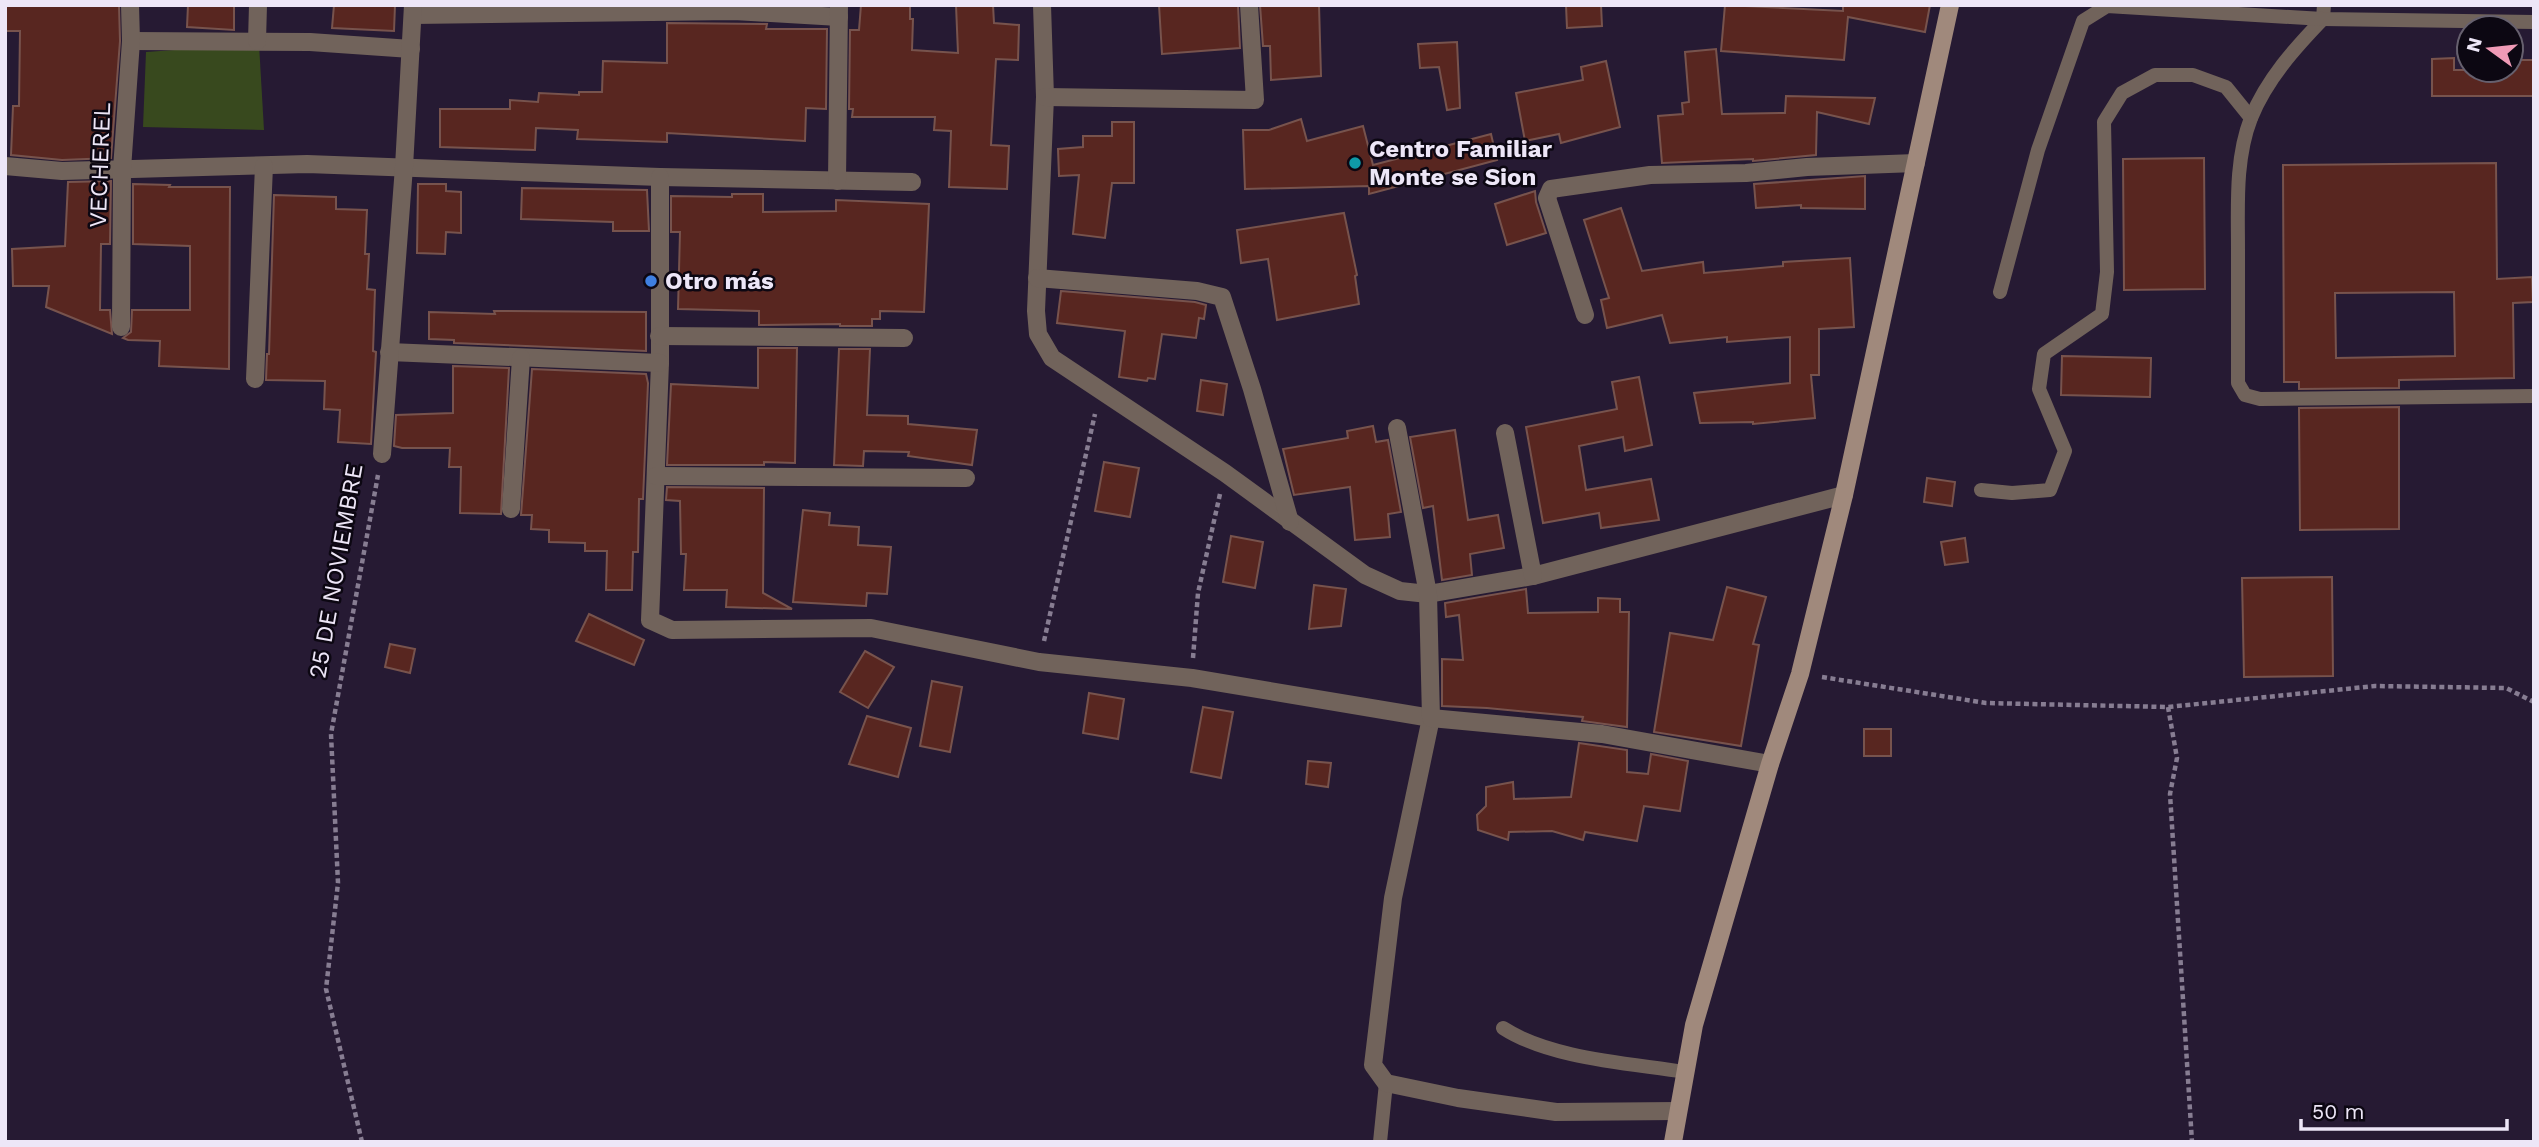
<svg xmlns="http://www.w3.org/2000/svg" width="2539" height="1147" font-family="'Work Sans',sans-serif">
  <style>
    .green { fill: #38491e }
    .building { fill: #582620; stroke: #77534d; stroke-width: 2; fill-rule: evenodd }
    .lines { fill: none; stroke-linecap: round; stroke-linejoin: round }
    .path { stroke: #877d92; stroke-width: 4.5; stroke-dasharray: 5 3.5; stroke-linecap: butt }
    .lane { stroke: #71635b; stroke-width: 14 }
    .street { stroke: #71635b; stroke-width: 18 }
    .secondary { stroke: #a0897c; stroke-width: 18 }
    .culture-dot { fill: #0f9aa8; stroke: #0c0712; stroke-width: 2.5 }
    .shop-dot { fill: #3f7fe0; stroke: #0c0712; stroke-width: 2.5 }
    .labels { text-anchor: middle; stroke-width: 5; stroke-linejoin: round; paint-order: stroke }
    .poi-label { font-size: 24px; font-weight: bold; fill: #ede6f7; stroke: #0c0712; text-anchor: start }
    .street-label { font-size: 24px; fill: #ede6f7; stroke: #0c0712 }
  </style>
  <rect width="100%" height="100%" fill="#261a33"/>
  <polygon class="green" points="259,44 264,130 143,127 146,52"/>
  <g class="building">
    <polygon points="5,5 119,5 120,41 111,158 62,160 11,155 13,106 19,106 20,31 5,31"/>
    <polygon points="188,5 234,5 234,30 187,27"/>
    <polygon points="334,5 395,5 394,31 332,28"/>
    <polygon points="861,5 910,5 910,19 913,19 912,50 958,53 956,5 993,5 994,23 1019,25 1018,60 996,59 991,145 1009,146 1007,189 949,187 951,131 934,130 935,117 852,117 853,109 849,109 850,30 859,30"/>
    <polygon points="1159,5 1238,5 1240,48 1162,54"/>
    <polygon points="1260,5 1319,5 1321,76 1271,80 1270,46 1263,46"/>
    <polygon points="1566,5 1601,5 1602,26 1567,28"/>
    <polygon points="1725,5 1843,11 1843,5 1930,5 1925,32 1848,17 1844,60 1721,51"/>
    <polygon points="667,23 762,24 767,24 766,29 827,29 826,109 806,108 805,141 667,133 667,142 577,139 578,130 536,128 535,150 440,147 440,109 510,109 510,100 538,102 539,93 579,95 579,92 602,92 603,61 667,63"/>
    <polygon points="1457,42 1460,108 1447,110 1439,67 1420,68 1418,44"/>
    <polygon points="1716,49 1722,114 1785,113 1786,96 1875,98 1869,124 1817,112 1816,155 1753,161 1753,159 1662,163 1658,116 1683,114 1682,103 1689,102 1685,52"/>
    <polygon points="2454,58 2454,70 2511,70 2511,60 2534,60 2534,96 2432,96 2432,59"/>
    <polygon points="1606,61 1620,127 1561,143 1559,134 1525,141 1516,93 1583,80 1581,67"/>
    <polygon points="1301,119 1307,141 1363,126 1373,165 1491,134 1497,160 1369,194 1369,186 1245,189 1243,130 1269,130"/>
    <polygon points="1112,122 1134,122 1134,183 1112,183 1105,238 1073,234 1079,175 1059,176 1058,149 1083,147 1083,136 1112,136"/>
    <polygon points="2204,158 2205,289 2124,290 2123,159"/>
    <path d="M2496,163L2497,279L2532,277L2533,302L2513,303L2514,378L2399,380V388L2299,389V382H2284L2283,165ZM2454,292L2455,356L2336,358L2335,293Z"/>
    <polygon points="1865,176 1865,209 1801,208 1801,205 1756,208 1754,184"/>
    <polygon points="111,181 110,244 101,244 100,310 110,310 112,334 46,307 49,286 13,286 12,249 65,246 68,182"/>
    <polygon points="133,184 170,185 169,187 230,187 229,369 159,366 160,341 128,340 123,338 131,332 132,310 190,310 190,246 133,244"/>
    <polygon points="418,184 446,184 446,191 461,192 461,233 446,232 445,254 417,253"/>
    <polygon points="522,188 647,190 649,231 613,231 613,222 521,219"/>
    <polygon points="1535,191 1536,202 1546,233 1507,245 1495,204"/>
    <polygon points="732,194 763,194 763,212 836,211 836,200 929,204 924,312 880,311 880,319 872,319 872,326 840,326 840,324 759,325 759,311 678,309 680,232 671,232 671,196 732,197"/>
    <polygon points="274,195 336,197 336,209 367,210 365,254 369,254 367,289 375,290 373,351 376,352 371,444 338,442 340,410 324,409 325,381 266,380 267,354 269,354"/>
    <polygon points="1621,208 1642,271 1703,262 1704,273 1783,266 1783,262 1850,258 1854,327 1819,329 1819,375 1811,375 1815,418 1753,424 1753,422 1700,423 1694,393 1790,383 1790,337 1727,342 1727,337 1670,343 1662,315 1607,328 1601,300 1609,298 1584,220"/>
    <polygon points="1344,213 1357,275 1355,276 1359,304 1277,320 1268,259 1241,263 1237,230"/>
    <polygon points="1061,291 1195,302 1206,305 1204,319 1199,318 1196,338 1162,334 1155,379 1148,378 1147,381 1119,377 1125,331 1057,323"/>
    <polygon points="494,311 646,312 646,351 454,343 454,340 429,339 429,312 495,314"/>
    <polygon points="758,348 797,348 795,463 764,462 764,465 667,465 671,384 758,388"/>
    <polygon points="839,349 870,349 867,415 908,416 908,424 977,430 972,465 908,456 909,452 864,451 863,466 834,465"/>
    <polygon points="2062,356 2151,358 2150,397 2061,395"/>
    <polygon points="453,366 509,368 501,514 460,513 461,467 449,467 450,448 402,448 394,446 396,415 453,413"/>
    <polygon points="532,369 646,374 648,383 643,499 639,499 638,552 633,552 632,590 606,590 607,551 585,551 585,543 549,542 549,530 531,529 532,515 521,515"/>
    <polygon points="1639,377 1652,445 1625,451 1623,437 1579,446 1586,490 1651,479 1659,520 1601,528 1599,513 1543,523 1526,427 1617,409 1612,382"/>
    <polygon points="1201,380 1227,384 1223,415 1197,411"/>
    <polygon points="2399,407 2399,529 2300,530 2299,408"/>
    <polygon points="1373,426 1376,442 1388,440 1401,512 1388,514 1390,537 1355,540 1350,487 1294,495 1283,449 1348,438 1347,431"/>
    <polygon points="1455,430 1468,520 1498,515 1504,548 1470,554 1472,575 1442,580 1433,506 1423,508 1410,437"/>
    <polygon points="1104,462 1139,468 1130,517 1095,511"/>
    <polygon points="1927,478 1955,482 1952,506 1924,502"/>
    <polygon points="667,487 764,488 763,593 792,609 726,607 727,590 684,590 686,554 681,554 680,501 666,500"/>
    <polygon points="803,510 830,513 829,525 859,527 858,545 891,547 887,594 867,593 866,606 793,602"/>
    <polygon points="1231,536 1263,542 1255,588 1223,582"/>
    <polygon points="1965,538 1968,562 1945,565 1941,542"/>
    <polygon points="2332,577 2333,676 2244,677 2242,578"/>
    <polygon points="1314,585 1346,589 1341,626 1309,629"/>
    <polygon points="1727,587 1766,597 1753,644 1759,645 1741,746 1654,732 1670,633 1713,640"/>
    <polygon points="1526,589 1528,613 1598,612 1598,598 1620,599 1620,612 1629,612 1627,727 1582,721 1583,717 1487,708 1442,706 1442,659 1463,660 1459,615 1446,617 1445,603"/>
    <polygon points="589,614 644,640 634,665 576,641"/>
    <polygon points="390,644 415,649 410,673 385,667"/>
    <polygon points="865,651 894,667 868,708 840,692"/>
    <polygon points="932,681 962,687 950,752 920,746"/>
    <polygon points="1089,693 1124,699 1118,739 1083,733"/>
    <polygon points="1203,707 1233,712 1221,778 1191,772"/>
    <polygon points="867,716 911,728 898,777 849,764"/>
    <rect x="1864" y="729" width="27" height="27"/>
    <polygon points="1579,743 1627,750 1627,772 1648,774 1651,754 1688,761 1680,811 1644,806 1637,841 1585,832 1583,840 1552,831 1509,832 1508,840 1478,830 1477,815 1486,806 1486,787 1513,782 1514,799 1571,797"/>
    <polygon points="1308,761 1331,763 1328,787 1306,784"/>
  </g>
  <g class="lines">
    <g class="path">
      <polyline points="1044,641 1095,414"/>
      <polyline points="1193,658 1198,593 1220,494"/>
      <polyline points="1822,677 1986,703 2168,707 2375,686 2506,688 2534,702"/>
      <polyline points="2168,707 2177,758 2170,794 2192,1142"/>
      <polyline points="362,1142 326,989 338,883 331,734 378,475"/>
    </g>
    <g class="lane">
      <path d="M2324,5L2323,19C2295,48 2267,79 2251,118C2235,159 2238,206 2238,249C2238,294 2238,338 2238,383L2245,395L2260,399L2534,396"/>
      <polyline points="2000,292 2038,150 2083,21 2107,6 2323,19 2534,22"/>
      <polyline points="1981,490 2012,493 2050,490 2065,451 2039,389 2044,354 2102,314 2107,272 2104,122 2122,93 2155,75 2193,75 2226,87 2251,118"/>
      <path d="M1503,1028C1551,1059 1629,1063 1685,1072"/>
      <polyline points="1380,1142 1386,1083"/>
    </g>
    <g class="street">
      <polyline points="1042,5 1045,97 1036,311 1038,334 1052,358 1225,473 1365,575 1400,591 1428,594 1533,576 1844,495"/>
      <polyline points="413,15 734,11 839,17"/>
      <polyline points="131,41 310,42 411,49"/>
      <polyline points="257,41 258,5"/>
      <polyline points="1045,97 1255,100 1249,5"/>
      <polyline points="5,166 62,171 307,164 660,177 912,182"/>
      <polyline points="660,177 660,363 650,620 672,630 871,628 1039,662 1192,678 1431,718 1393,898 1373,1065 1386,1083 1458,1098 1556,1112 1677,1111"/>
      <polyline points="837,181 839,5"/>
      <polyline points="1037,278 1197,291 1222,297 1252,389 1290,522"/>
      <polyline points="1585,315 1547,198 1551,189 1650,175 1746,173 1807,167 1916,163"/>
      <polyline points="121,327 122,169 131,41 130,5"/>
      <polyline points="659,336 904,338"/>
      <polyline points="389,352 660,363"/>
      <polyline points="255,379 264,166"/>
      <polyline points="1397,428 1428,594 1431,718 1602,734 1770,764"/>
      <polyline points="1505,433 1533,576"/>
      <polyline points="382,454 404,167 413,5"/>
      <polyline points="656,476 966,478"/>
      <polyline points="511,509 521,358"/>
    </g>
    <polyline class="secondary" points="1673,1142 1694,1025 1770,764 1800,674 1844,495 1950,5"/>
  </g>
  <circle class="culture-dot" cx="1355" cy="163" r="7"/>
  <circle class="shop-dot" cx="651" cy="281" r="7"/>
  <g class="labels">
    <g class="poi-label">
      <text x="1369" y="157">Centro Familiar<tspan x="1369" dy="28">Monte se Sion</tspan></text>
      <text x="665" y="289">Otro más</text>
    </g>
    <g class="street-label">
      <text transform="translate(100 165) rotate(-88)" y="8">VECHEREL</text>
      <text transform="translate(336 571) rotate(-80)" y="8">25 DE NOVIEMBRE</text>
    </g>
  </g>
  <rect width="2539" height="1147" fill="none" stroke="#ede6f7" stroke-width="14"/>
  <g transform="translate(2490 49) rotate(285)"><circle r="33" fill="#0c0712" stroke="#66606e" stroke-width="2"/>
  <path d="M0-5L12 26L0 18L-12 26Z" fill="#f09ab6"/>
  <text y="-10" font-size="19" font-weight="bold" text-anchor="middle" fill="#ede6f7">N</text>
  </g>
  <path d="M2301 1119v10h206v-10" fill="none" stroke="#ede6f7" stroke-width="3.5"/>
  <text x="2312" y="1119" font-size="21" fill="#ede6f7" stroke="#0c0712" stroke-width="5" paint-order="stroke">50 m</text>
</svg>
